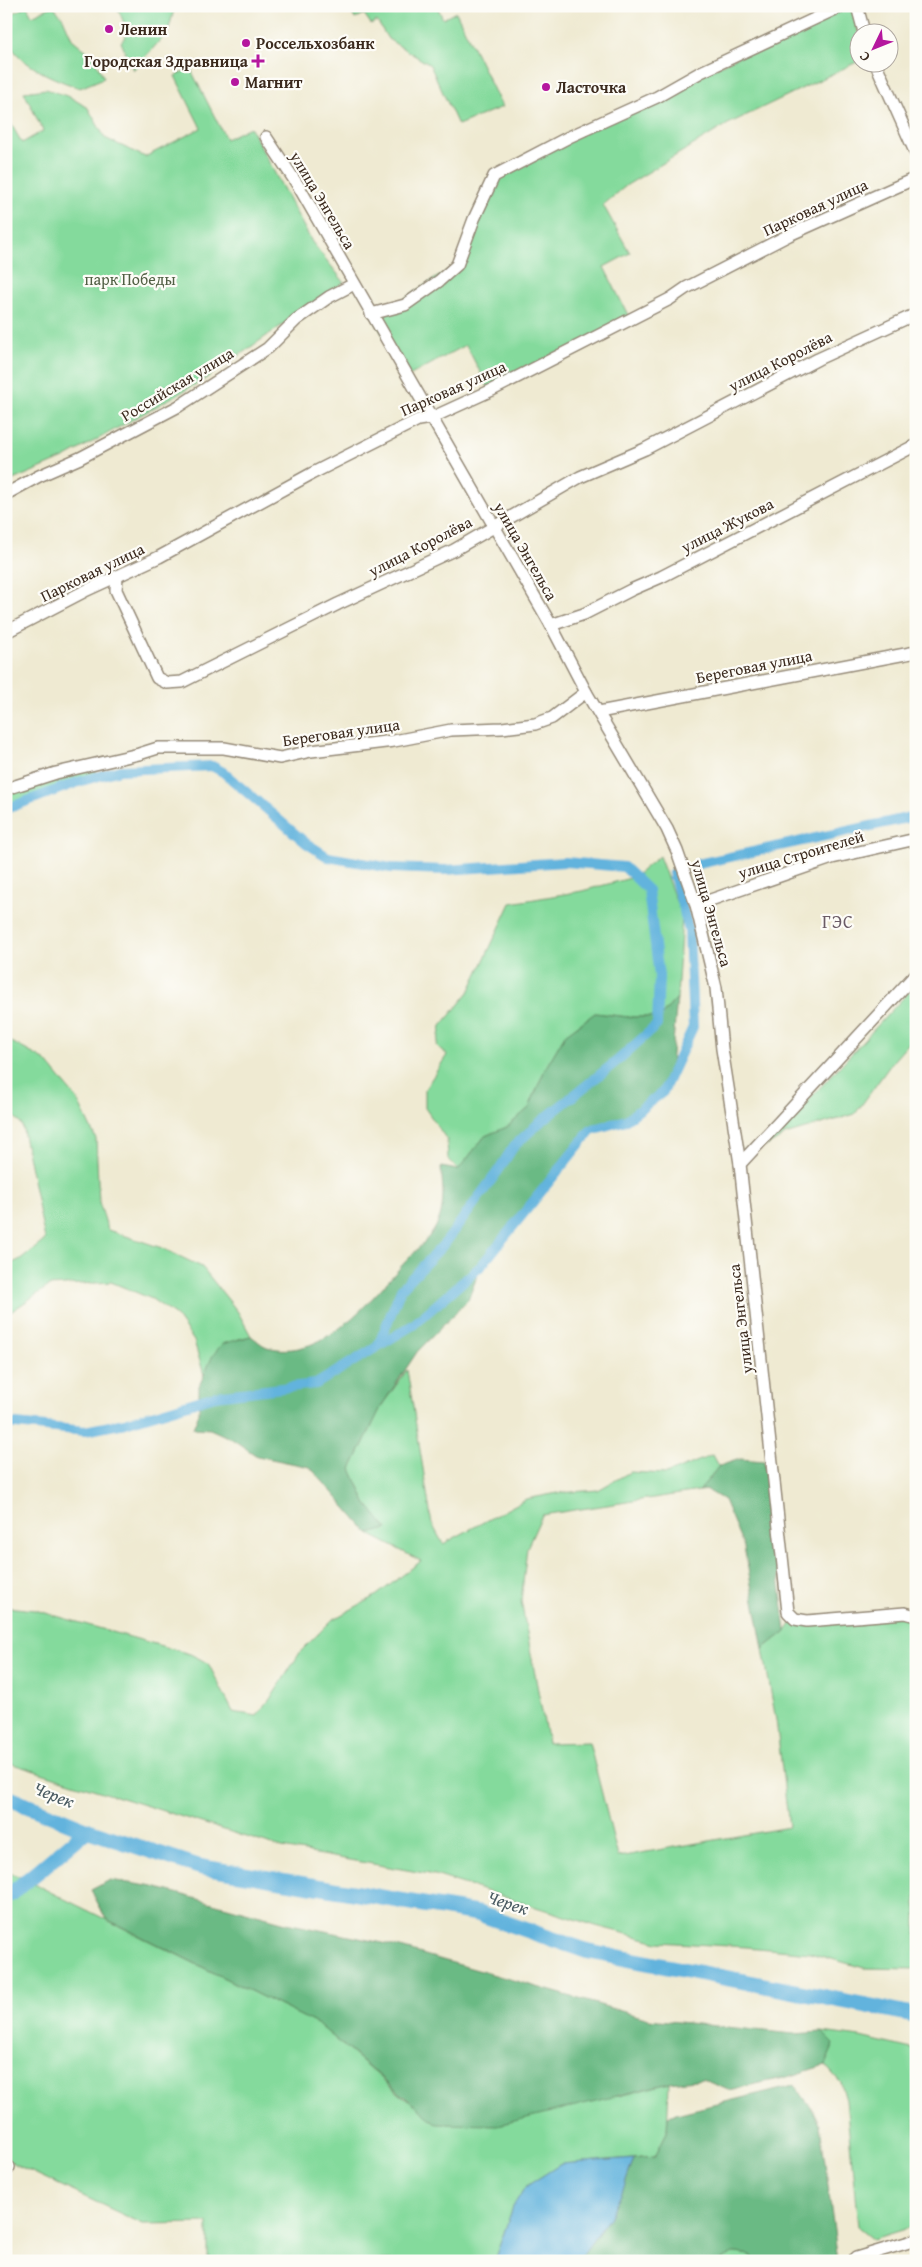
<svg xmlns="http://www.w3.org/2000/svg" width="922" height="2267" font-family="'Gentium Book Plus',serif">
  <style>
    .green { fill: #84da9c; stroke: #60825d }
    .forest { fill: #6bba84; stroke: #537251 }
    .water { fill: #62b3dd; stroke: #4e6e7e }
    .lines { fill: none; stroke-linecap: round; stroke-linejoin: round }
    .canal { stroke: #62b3dd; stroke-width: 10 }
    .river { stroke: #62b3dd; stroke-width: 16 }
    .street-casing { stroke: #958a78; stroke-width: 14 }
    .street { stroke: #fff; stroke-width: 11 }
    .poi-dot { fill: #b5179e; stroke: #fdfcf7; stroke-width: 2 }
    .labels { text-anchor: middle; stroke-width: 4.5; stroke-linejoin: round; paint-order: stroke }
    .poi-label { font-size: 16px; font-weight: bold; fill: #3b2a1e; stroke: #fdfcf7; text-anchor: start }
    .street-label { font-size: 16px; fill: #3b2a1e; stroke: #fdfcf7 }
    .park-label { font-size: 16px; fill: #515f44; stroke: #fdfcf7 }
    .neighbourhood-label { font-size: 18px; letter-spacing: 1px; fill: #6b5c66; stroke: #fdfcf7 }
    .water-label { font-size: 18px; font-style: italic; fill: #495a61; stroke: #fdfcf7 }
  </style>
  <rect width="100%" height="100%" fill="#fdfcf7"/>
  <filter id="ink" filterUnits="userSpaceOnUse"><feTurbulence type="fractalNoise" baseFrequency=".02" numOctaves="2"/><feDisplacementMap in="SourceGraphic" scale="10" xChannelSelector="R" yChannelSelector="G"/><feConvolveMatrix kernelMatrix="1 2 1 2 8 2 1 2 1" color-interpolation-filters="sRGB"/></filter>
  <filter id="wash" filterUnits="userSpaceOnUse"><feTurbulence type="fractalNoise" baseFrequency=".0096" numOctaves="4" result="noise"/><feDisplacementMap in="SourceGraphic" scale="20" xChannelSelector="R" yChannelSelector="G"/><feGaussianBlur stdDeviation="1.12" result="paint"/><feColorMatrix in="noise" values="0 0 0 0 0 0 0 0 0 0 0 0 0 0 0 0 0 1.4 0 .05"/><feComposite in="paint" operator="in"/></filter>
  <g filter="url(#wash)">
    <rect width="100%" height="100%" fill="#efead2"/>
    <g class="green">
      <path d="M27,6L32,16L53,6L63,18L72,39L93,56L104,78L80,88C56,80 11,63 6,33C5,28 6,22 6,17Z"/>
      <polygon points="117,6 175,6 168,32 133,70 121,42 128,33"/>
      <polygon points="348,6 437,6 443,19 456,12 502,107 458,125 430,65 388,39 377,21 371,24 364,14 355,19"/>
      <polygon points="842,6 857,6 859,61 728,124 627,185 603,205 630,253 604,267 630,319 490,391 466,345 407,377 371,314 387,310 456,265 494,176"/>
      <polygon points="190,68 226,139 250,127 312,242 344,282 205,379 64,458 6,483 6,115 22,143 43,131 24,92 46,89 70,97 88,108 105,138 145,157 201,128 175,76"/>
      <polygon points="92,764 98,776 6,809 6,789"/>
      <polygon points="659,856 682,917 677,998 660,1017 628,1017 595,1013 565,1035 545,1069 529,1108 507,1127 485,1136 458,1170 448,1159 447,1140 425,1108 425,1089 447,1055 437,1046 441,1026 469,992 511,903 582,891 634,877"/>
      <polygon points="916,984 916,1035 894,1060 855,1114 785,1135 765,1147"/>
      <polygon points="6,1039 46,1061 77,1099 96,1139 99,1202 108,1230 162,1248 202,1267 238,1312 251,1336 238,1339 207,1369 204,1375 194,1341 176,1316 152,1299 111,1282 49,1286 6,1315 6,1266 23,1258 45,1240 22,1125 6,1108"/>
      <polygon points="407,1370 432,1524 443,1544 526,1499 558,1493 598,1490 630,1472 666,1474 713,1455 719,1466 699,1491 542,1515 527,1548 521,1601 548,1743 589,1742 618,1857 789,1827 776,1720 763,1649 786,1631 795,1619 916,1616 916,1969 864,1968 810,1953 747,1947 658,1942 596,1926 435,1875 282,1848 6,1762 6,1607 35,1610 190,1654 208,1663 233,1712 257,1716 273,1695 301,1651 332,1620 377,1595 421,1561 369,1534 386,1529 366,1503 351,1469 382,1405"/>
      <polygon points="6,1870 319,2025 408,2101 619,2096 669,2083 667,2132 655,2156 561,2164 525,2187 513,2207 494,2261 208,2261 208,2223 143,2224 6,2160 6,2090 11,2076 6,2074"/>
      <polygon points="822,2032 860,2037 916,2050 916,2222 908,2228 873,2239 858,2227 846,2100 841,2083 825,2065 834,2044"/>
      <polygon points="735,2253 751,2255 755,2261 720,2261"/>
    </g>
    <g class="forest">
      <path d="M677,998L670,1077L663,1092L626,1120L590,1131L481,1266L468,1300L417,1352L382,1405L351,1469L366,1503L387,1529L369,1534L310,1467L257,1456L232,1439L210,1429L193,1428L199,1413V1386L213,1355L222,1344L251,1336C256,1339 261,1345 267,1347C321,1362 366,1305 398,1270C409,1257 424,1244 434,1230C446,1210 443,1189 441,1167L458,1170L485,1136L507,1127L529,1108L545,1069L565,1035L595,1013L628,1017H660Z"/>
      <polygon points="740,1459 764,1461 786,1631 763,1649 744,1547 724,1500 707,1490 699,1491 719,1466"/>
      <polygon points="110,1880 154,1887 286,1923 383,1943 649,2019 794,2034 822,2032 834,2044 825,2065 784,2078 728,2090 703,2079 669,2083 498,2125 437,2124 319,2025 106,1919 91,1890"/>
      <polygon points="794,2085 811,2107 820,2125 838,2261 755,2261 751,2255 736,2253 720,2261 578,2261 609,2218 624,2187 634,2158 655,2156 667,2132 668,2116"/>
    </g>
    <polygon class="water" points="634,2158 624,2187 609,2218 578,2261 494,2261 513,2207 525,2187 561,2164"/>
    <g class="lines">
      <g class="canal">
        <polyline points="6,809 78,782 120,770 212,766 223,772 306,843 328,857 391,868 445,870 565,862 624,867 648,890 659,976 657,1025 617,1061 538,1124 514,1146 498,1171 446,1242 401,1289 378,1346"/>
        <polyline points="698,864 916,816"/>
        <polyline points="6,1423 85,1431 125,1423 215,1396 316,1384 413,1325 481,1266 591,1130 626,1120 663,1092 693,1027 689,930 673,873"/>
      </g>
      <g class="river">
        <polyline points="6,1797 87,1830"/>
        <polyline points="6,1894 11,1894 87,1830 200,1867 480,1914 587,1951 916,2015"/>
      </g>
    </g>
  </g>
  <g filter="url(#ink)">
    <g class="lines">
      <g class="street-casing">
        <g id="street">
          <polyline points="857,6 864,32"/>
          <polyline points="875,62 916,154"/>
          <polyline points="266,137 299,187 551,625 586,692 667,829 677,851 696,905 716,988 722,1049 740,1164 788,1612 795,1619 807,1621 905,1613 916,1616"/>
          <polyline points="371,314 405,305 439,281 457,265 474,219 494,176 569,137 657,97 701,72 842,6"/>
          <polyline points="6,494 39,476 80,458 179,406 268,348 296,320 329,297 354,284"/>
          <polyline points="117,577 116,590 157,678 167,683 182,682 338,604 454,550 580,477 645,449 818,359 916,314"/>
          <polyline points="551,625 584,614 631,590 661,577 916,445"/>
          <polyline points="6,632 85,591 159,557 311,474 418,420 431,418 490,391 670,299 686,288 789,235 916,178"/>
          <polyline points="599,712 916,652"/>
          <polyline points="6,789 56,773 139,754 158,748 224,748 280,758 311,751 394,741 451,730 502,728 535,724 552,718 586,692"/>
          <polyline points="696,905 832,858 916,839"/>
          <polyline points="740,1164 916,974"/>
          <polyline points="6,2167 9,2167"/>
          <polyline points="853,2261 856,2258 916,2240"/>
        </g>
      </g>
      <use href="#street" class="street"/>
    </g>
  </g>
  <g class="poi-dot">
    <circle cx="109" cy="29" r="5"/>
    <circle cx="246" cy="43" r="5"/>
    <path d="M255.5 53.5h5v5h5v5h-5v5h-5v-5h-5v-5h5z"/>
    <circle cx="235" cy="82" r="5"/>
    <circle cx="546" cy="87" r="5"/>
  </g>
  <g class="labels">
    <g class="poi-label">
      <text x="119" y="35">Ленин</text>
      <text x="256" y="49">Россельхозбанк</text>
      <text x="248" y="67" text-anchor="end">Городская Здравница</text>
      <text x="245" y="88">Магнит</text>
      <text x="556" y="93">Ласточка</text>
    </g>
    <g class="street-label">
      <text transform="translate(323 200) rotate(59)" y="6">улица Энгельса</text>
      <text transform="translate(815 207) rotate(-25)" y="6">Парковая улица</text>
      <text transform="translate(780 361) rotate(-27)" y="6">улица Королёва</text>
      <text transform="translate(177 384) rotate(-31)" y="6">Российская улица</text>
      <text transform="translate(453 388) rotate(-24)" y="6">Парковая улица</text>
      <text transform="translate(727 525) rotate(-27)" y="6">улица Жукова</text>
      <text transform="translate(420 546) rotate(-27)" y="6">улица Королёва</text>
      <text transform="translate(526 551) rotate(60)" y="6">улица Энгельса</text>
      <text transform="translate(92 572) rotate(-26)" y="6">Парковая улица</text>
      <text transform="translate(754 666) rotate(-11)" y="6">Береговая улица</text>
      <text transform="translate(341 732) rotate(-8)" y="6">Береговая улица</text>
      <text transform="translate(801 854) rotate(-17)" y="6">улица Строителей</text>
      <text transform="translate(712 913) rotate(74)" y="6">улица Энгельса</text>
      <text transform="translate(740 1319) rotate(-97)" y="6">улица Энгельса</text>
    </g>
    <g class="park-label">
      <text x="130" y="285">парк Победы</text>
    </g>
    <g class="neighbourhood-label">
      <text x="838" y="928">ГЭС</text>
    </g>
    <g class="water-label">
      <text transform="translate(54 1795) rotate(22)" y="6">Черек</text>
      <text transform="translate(508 1903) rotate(18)" y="6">Черек</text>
    </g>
  </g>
  <rect width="922" height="2267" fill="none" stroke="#fdfcf7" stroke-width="25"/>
  <g transform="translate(874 48) rotate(227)"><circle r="24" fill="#fdfcf7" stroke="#afa8a0"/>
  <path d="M0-4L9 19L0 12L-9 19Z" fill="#b5179e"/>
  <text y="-8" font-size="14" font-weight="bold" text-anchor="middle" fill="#3b2a1e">С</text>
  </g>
</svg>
